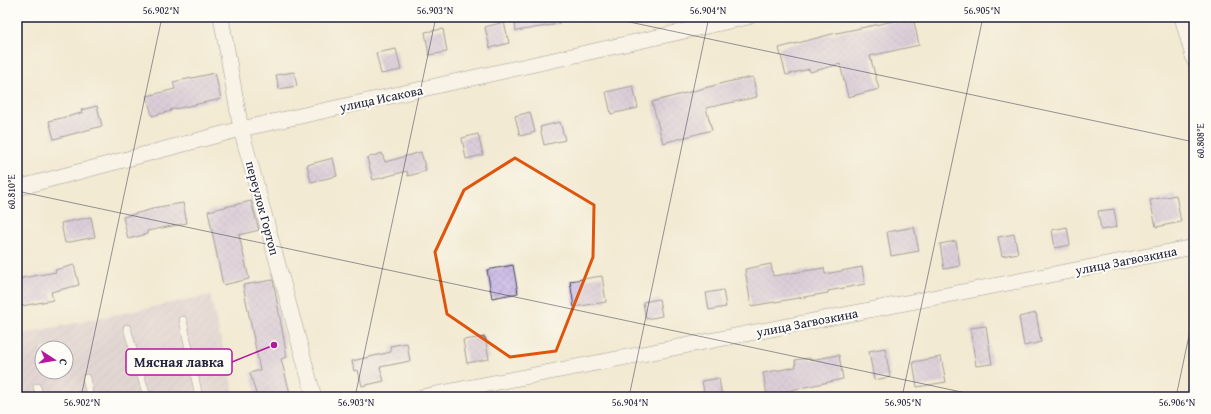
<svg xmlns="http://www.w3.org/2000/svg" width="1211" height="414" font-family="'Gentium Book Plus',serif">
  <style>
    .industrial { fill: url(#industrial-furrows); fill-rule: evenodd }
    .building { fill: url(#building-cross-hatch) }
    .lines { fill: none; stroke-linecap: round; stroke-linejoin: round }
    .lane-casing { stroke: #414052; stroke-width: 8 }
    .street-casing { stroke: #414052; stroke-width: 16 }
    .lane { stroke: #fff; stroke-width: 7 }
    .street { stroke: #fff; stroke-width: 15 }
    .marked { fill: none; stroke: #de560e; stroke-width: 3; stroke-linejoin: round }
    .ticks { fill: none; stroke: #22223b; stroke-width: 1; stroke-opacity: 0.45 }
    .labels { text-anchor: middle; stroke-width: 4; stroke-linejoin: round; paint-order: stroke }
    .street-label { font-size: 13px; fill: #22223b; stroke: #fdfcf7 }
    .leader { fill: none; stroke: #b5179e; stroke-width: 1.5 }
    .callout-dot { fill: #b5179e; stroke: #fdfcf7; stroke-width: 1.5 }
    .callout { fill: #fdfcf7; stroke: #b5179e; stroke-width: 1.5 }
    .callout-label { font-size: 14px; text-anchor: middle; font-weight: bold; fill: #22223b }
    .neatline { fill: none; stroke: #22223b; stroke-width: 1.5 }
    .ticks-label { font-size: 10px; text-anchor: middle; fill: #22223b }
  </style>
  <defs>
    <pattern id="industrial-furrows" width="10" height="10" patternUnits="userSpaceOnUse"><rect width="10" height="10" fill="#cebed2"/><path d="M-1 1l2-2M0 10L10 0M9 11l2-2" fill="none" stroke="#b1a3b5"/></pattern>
    <pattern id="building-cross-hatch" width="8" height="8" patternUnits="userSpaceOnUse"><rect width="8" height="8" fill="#c0abe3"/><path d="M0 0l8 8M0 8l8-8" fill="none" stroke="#9c8bb9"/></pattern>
  </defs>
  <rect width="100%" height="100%" fill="#fdfcf7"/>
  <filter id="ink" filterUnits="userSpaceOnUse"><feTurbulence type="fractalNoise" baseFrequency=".025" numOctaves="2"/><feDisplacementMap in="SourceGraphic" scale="8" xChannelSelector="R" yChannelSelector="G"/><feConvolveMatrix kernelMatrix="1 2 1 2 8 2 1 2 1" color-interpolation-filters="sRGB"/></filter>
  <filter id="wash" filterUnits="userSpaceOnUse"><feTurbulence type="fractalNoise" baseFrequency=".012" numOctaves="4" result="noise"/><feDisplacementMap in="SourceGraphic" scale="16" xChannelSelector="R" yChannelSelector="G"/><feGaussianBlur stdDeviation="0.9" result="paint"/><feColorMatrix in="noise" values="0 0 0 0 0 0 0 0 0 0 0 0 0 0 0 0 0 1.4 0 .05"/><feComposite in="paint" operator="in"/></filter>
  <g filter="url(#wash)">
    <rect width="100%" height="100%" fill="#f2ead2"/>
    <path class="industrial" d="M210,295L235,397H17V335ZM42,348H66V372H42Z"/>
    <g id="blocks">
      <g class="building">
        <polygon points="514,17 558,17 559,24 516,31"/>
        <polygon points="913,17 919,45 870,56 879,89 848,97 840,64 810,72 809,69 786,75 779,48 832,34"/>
        <polygon points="504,22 509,43 490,48 485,27"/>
        <polygon points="443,29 447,52 429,55 425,32"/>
        <polygon points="396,49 401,70 381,74 376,53"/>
        <polygon points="294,72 297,86 279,89 276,75"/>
        <polygon points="215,73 221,99 170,110 171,111 152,116 147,96 175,89 173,82"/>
        <polygon points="753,77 757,97 706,108 712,130 663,143 652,102 727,82"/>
        <polygon points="633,86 638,108 611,114 606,92"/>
        <polygon points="97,106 102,126 54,139 49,121 82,113 81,110"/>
        <polygon points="530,112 535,132 520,136 515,116"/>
        <polygon points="560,122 565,140 544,145 540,127"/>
        <polygon points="478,134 483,155 466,159 462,138"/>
        <polygon points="421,152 426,171 408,176 407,171 373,180 367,158 382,153 385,162"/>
        <polygon points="333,158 337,176 311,182 307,165"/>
        <polygon points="1176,195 1181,222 1156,227 1150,200"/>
        <polygon points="251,201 259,230 239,235 249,279 223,285 208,211"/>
        <polygon points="183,203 187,223 147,231 147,234 128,239 123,217 153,209 153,208"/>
        <polygon points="1114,209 1117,227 1101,230 1098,211"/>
        <polygon points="91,217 95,237 65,243 61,223"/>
        <polygon points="914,227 919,251 891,256 887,232"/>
        <polygon points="1067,227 1070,245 1055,248 1052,230"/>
        <polygon points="1014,234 1018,253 1002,256 998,237"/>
        <polygon points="956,241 960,266 944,269 940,244"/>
        <polygon points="771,264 773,276 824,268 825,274 862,267 865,284 828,291 828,293 751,306 745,269"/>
        <polygon points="74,265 79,285 51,292 53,300 17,307 17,279 56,272 55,270"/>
        <polygon points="513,265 518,293 492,298 487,270"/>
        <polygon points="602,276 606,302 574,307 570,281"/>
        <polygon points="273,280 287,357 281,359 291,397 257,397 250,373 260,370 243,285"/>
        <polygon points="723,290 726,307 709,310 706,293"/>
        <polygon points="659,299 662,316 646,319 643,302"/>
        <polygon points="1036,313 1041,342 1024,346 1019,317"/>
        <polygon points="986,326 992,364 976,366 970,328"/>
        <polygon points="485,337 489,359 467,363 463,340"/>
        <polygon points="407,343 410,361 380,367 384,381 362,386 358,370 354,371 352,361 391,352 390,346"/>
        <polygon points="885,348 890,377 874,380 869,351"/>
        <polygon points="839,355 843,379 767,395 763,373 796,367 795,360 810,358 810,360"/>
        <polygon points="941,357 946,382 917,387 913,362"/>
        <polygon points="719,378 722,397 705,397 702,381"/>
      </g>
    </g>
  </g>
  <g filter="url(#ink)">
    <use href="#blocks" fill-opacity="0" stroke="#414052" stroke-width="1"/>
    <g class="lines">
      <g class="lane-casing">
        <g id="lane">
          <polyline points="183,320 199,397"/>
          <polyline points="127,328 147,397"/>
          <polyline points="86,378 90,397"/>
          <polyline points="37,387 40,397"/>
        </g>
      </g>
      <g class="street-casing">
        <g id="street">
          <polyline points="221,17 241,129 314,397"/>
          <polyline points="1182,17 1194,60"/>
          <polyline points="17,188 241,129 748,17"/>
          <polyline points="421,397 1194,247"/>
        </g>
      </g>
      <use href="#lane" class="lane"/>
      <use href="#street" class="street"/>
    </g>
  </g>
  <path d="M0 0H1211V414H0ZM515,158L594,205L593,257L556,351L510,357L447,314L435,252L464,190Z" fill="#f2ead2" fill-opacity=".55" fill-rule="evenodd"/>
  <path class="marked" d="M515,158L594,205L593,257L556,351L510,357L447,314L435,252L464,190Z"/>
  <path class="ticks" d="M606,17L1194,142M17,191L985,397M81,397L162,17M355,397L436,17M629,397L709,17M902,397L983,17M1176,397L1194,312"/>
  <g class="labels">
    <g class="street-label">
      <text transform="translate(381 98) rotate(-12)" y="5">улица Исакова</text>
      <text transform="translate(263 208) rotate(75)" y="5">переулок Гортоп</text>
      <text transform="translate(1126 260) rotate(-11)" y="5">улица Загвозкина</text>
      <text transform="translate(807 322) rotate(-11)" y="5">улица Загвозкина</text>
    </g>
  </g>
  <path class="leader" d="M274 345L232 362"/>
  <circle class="callout-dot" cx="274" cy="345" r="4"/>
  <rect class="callout" x="126" y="349" width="106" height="26" rx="4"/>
  <g class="callout-label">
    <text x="179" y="367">Мясная лавка</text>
  </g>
  <rect width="1211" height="414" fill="none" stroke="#fdfcf7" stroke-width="44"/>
  <g transform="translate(54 360) rotate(102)"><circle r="19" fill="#fdfcf7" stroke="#a5a5ac"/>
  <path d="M0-3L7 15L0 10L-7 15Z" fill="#b5179e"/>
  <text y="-6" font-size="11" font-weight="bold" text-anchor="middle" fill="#22223b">С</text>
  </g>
  <rect x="22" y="22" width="1167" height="370" class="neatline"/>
  <g class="ticks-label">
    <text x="161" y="14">56.902°N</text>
    <text x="435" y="14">56.903°N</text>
    <text x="708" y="14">56.904°N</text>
    <text x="982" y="14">56.905°N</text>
    <text transform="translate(1200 141) rotate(-90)" y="4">60.808°E</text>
    <text transform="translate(11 192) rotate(-90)" y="4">60.810°E</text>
    <text x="82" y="406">56.902°N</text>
    <text x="356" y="406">56.903°N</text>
    <text x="630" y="406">56.904°N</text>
    <text x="903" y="406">56.905°N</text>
    <text x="1177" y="406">56.906°N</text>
  </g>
</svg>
